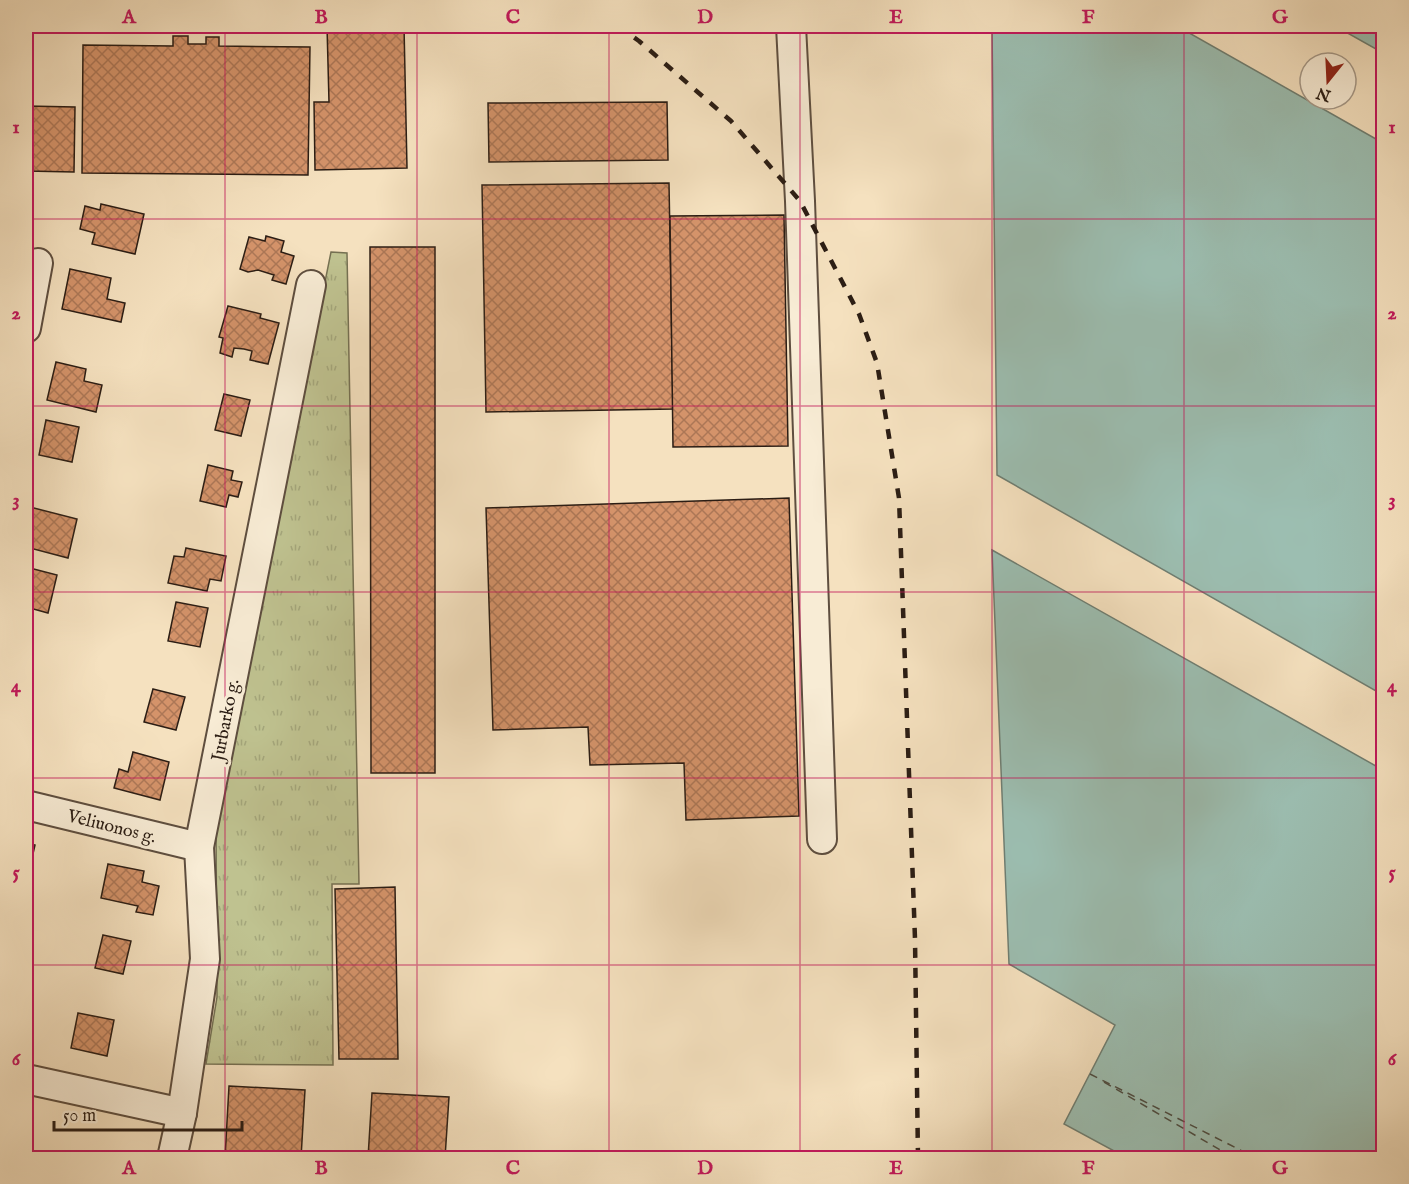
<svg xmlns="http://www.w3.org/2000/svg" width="1409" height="1184" font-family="'IM FELL English',serif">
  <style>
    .grass { fill: url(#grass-tufts); stroke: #757052; stroke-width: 1.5 }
    .water { fill: #9cbeb1; stroke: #6f7e72; stroke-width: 1.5 }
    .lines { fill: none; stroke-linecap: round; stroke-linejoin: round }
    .ferry { stroke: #4d4d43; stroke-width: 1.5; stroke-dasharray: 8 6; stroke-linecap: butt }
    .building { fill: url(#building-cross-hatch); stroke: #2b1d14; stroke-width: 1.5 }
    .street-casing { stroke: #5e4e3f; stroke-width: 32 }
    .street { stroke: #f8ecd5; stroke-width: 28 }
    .rail { stroke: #2b1d14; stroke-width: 4.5; stroke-dasharray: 10 10; stroke-linecap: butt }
    .grid { fill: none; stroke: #c2185b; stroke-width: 1.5; stroke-opacity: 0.55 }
    .labels { text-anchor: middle; stroke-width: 6; stroke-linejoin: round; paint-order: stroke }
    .street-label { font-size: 18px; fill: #2b1d14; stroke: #f8ecd5 }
    .neatline { fill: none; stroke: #c2185b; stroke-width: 2 }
    .grid-label { font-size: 20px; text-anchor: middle; font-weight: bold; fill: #c2185b }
  </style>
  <defs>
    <pattern id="grass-tufts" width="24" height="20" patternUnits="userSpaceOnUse" patternTransform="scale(1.5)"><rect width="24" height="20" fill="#bfc290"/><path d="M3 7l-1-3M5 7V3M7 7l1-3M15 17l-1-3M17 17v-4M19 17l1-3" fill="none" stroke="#a4a67b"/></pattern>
    <pattern id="building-cross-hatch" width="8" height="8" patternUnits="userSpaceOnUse" patternTransform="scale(1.5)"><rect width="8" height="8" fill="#d4936a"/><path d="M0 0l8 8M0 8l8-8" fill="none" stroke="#ac7756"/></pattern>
  </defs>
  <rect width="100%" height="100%" fill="#f5e1bf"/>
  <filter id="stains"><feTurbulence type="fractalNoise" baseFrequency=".00333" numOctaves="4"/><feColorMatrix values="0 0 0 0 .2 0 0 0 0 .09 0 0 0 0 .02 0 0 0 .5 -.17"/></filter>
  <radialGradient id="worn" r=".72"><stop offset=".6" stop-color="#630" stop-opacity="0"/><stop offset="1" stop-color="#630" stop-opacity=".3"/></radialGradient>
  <polygon class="grass" points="331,252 347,253 359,884 332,884 333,1065 206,1064 217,997 216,824"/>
  <g class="water">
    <polygon points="992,26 1177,26 1383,143 1383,695 997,475"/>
    <polygon points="1335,26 1383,26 1383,53"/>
    <polygon points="992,550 1383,770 1383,1158 1127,1158 1064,1124 1115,1025 1009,964"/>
  </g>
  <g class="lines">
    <g class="ferry">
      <polyline points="1090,1074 1256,1158"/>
      <polyline points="1104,1082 1234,1158"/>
    </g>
  </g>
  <g class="building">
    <polygon points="327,26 404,26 407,168 315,170 314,102 329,102"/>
    <polygon points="173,36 188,36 188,44 206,44 206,37 219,37 219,46 310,47 308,175 82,173 83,45 173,46"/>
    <polygon points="667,102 668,160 489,162 488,103"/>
    <polygon points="26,106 75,107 74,172 26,171"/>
    <polygon points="669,183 673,409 486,412 482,185"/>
    <polygon points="101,204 144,214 135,254 92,244 95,233 80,229 85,206 100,210"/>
    <polygon points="784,215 788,446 673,447 670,216"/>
    <polygon points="266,236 284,241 281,252 294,256 286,284 272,280 274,275 258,270 248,272 240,269 249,237 265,241"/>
    <polygon points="370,247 435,247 435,773 371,773"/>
    <polygon points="70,269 111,278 107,299 125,303 121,322 62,309"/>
    <polygon points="228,306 261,314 260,318 279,323 268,364 250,360 252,351 244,349 234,348 232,357 220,353 223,338 219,337"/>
    <polygon points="56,362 86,369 84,381 102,385 96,412 47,400"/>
    <polygon points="224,394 250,400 241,436 215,430"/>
    <polygon points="46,420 79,427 72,462 39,455"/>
    <polygon points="208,465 233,471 231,480 242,482 238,497 229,495 226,507 200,501"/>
    <polygon points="789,498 799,816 686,820 684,763 590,765 588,727 493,730 486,508"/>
    <polygon points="26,506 77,519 68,558 26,547"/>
    <polygon points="186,548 226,556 221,581 210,579 207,591 168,583 174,556 184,557"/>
    <polygon points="26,567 57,575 48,613 26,607"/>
    <polygon points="176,602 208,608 200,647 168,641"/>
    <polygon points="26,648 33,650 26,681"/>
    <polygon points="153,689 185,697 176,730 144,722"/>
    <polygon points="133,752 169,762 160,800 114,788 119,769 128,772"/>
    <polygon points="26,843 35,845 26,884"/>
    <polygon points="108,864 144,871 142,882 159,886 153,915 136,912 138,906 101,898"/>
    <polygon points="395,887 398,1059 339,1059 335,889"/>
    <polygon points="103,935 131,941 123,974 95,968"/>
    <polygon points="78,1013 114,1020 107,1056 71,1048"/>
    <polygon points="229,1086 305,1090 301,1158 225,1158"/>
    <polygon points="372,1093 449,1097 445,1158 368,1158"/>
  </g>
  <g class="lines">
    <g class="street-casing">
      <g id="street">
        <polyline points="791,26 800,201 822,839"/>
        <polyline points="26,328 38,263"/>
        <polyline points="26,805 199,847"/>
        <polyline points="26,1079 182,1113"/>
        <polyline points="172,1158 182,1113 205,959 199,847 311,285"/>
      </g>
    </g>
    <use href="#street" class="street"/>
    <polyline class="rail" points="618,26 639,41 731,121 800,201 859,314 877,363 899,498 915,939 918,1158"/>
  </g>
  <path class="grid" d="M225,26V1158M417,26V1158M609,26V1158M800,26V1158M992,26V1158M1184,26V1158M26,219H1384M26,406H1384M26,592H1384M26,778H1384M26,965H1384"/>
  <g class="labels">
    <g class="street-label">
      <text transform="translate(225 720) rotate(-79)" y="6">Jurbarko g.</text>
      <text transform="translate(112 826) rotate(14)" y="6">Veliuonos g.</text>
    </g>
  </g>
  <rect width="1409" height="1184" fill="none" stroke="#f5e1bf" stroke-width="66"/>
  <g transform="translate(1328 81) rotate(198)"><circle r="28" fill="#f8ecd5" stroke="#a69988" stroke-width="1.5"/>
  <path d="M0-4.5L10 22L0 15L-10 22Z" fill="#8f2418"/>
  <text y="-9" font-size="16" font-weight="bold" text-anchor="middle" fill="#2b1d14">N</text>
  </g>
  <path d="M54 1121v9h188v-9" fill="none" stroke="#2b1d14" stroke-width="3"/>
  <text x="63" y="1121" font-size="18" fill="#2b1d14" stroke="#f8ecd5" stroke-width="4.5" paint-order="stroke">50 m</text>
  <rect x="33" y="33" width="1343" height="1118" class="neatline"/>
  <g class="grid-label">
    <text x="129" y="23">A</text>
    <text x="321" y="23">B</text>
    <text x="513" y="23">C</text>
    <text x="705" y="23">D</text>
    <text x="896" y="23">E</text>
    <text x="1088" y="23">F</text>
    <text x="1280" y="23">G</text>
    <text x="16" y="133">1</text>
    <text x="1392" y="133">1</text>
    <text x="16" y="319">2</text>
    <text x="1392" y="319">2</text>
    <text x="16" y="506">3</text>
    <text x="1392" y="506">3</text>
    <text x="16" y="692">4</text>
    <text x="1392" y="692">4</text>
    <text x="16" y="878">5</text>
    <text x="1392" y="878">5</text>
    <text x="16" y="1065">6</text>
    <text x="1392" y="1065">6</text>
    <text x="129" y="1174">A</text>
    <text x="321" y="1174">B</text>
    <text x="513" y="1174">C</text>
    <text x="705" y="1174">D</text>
    <text x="896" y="1174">E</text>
    <text x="1088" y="1174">F</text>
    <text x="1280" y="1174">G</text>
  </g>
  <rect width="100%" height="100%" filter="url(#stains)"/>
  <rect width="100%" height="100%" fill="url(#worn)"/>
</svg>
